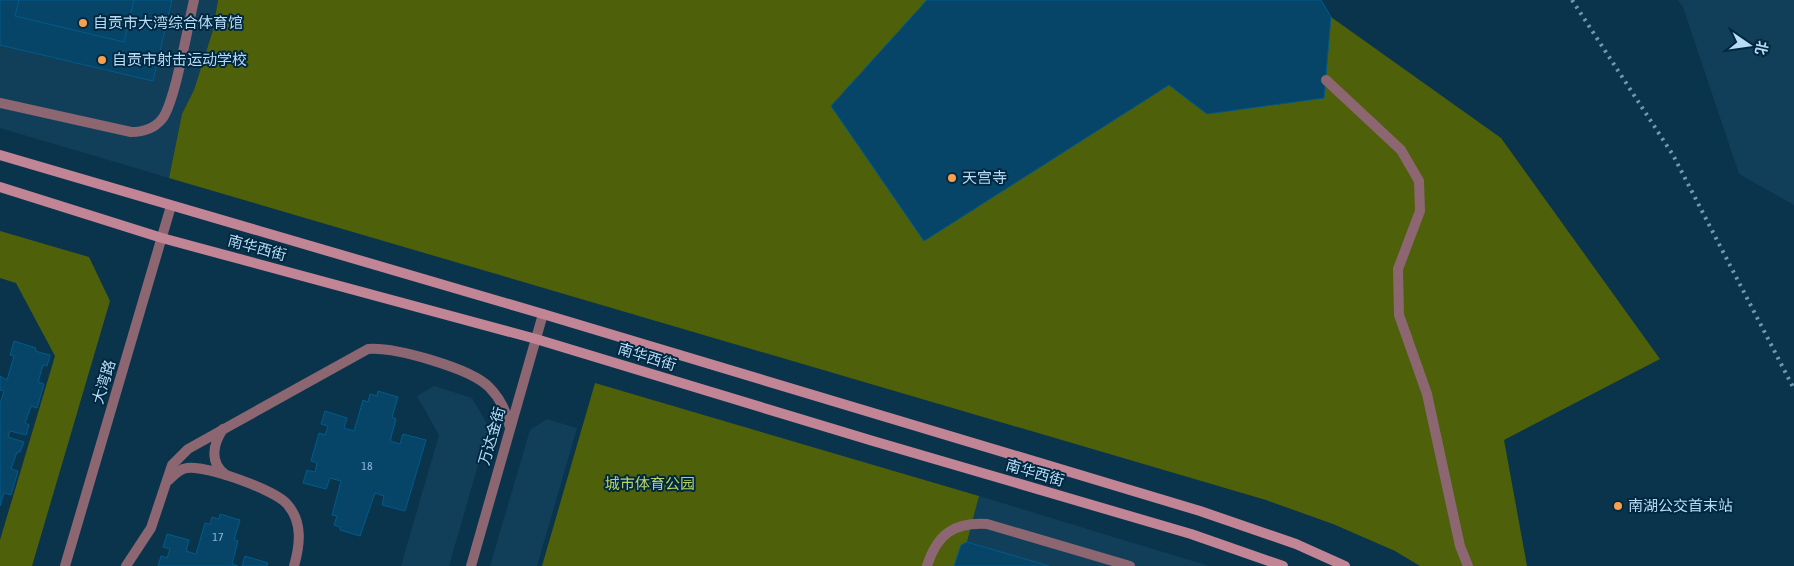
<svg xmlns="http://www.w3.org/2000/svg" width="1794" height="566" font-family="'Asap Condensed','Noto Sans SC',sans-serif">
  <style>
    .built { fill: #113f5a }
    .green { fill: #4f600b }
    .building { fill: #064568; stroke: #025b89 }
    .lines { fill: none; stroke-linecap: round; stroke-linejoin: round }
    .lane { stroke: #8c6671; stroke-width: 10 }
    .street { stroke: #8c6671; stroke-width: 10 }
    .secondary { stroke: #c18595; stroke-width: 10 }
    .rail { stroke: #7298b1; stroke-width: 4; stroke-dasharray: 2.5 5; stroke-linecap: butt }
    .poi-dot { fill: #f9a04c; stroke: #002841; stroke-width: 2 }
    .labels { text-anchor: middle; stroke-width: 4; stroke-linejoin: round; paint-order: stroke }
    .number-label { font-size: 12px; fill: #8cb6d2 }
    .poi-label { font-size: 15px; fill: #b9dcf6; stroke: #002841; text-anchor: start }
    .street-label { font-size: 15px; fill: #b9dcf6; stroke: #002841 }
    .park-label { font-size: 15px; fill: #b9d463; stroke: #002841 }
  </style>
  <rect width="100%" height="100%" fill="#0a334c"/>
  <g class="built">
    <polygon points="0,0 218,0 213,30 194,90 182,114 169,178 0,128"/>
    <polygon points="1678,0 1794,0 1794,205 1739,174 1683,7"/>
    <polygon points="434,386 472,398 489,427 449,566 401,566 439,435 417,396"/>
    <polygon points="547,419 577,428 537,566 490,566 530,430"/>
    <polygon points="979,496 1209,566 954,566 961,545 967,542"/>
  </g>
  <g class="green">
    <polygon points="218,0 927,0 831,106 924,241 1169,85 1207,114 1324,98 1331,17 1501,138 1660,359 1504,440 1527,566 1420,566 1395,551 1333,524 1266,500 169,178 182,114 194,90 213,30"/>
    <polygon points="0,231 89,257 110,301 32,566 0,566 0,540 55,356 16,283 0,278"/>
    <polygon points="595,383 979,496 967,542 961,545 954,566 542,566"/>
  </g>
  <g class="building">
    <polygon points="0,0 172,0 153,81 0,45"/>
    <polygon points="19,0 134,0 124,42 15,16"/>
    <polygon points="927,0 1321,0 1331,17 1324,98 1207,114 1169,85 924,241 831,106"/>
    <polygon points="14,341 36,348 35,351 50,355 47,366 43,365 38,382 44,384 37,408 31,406 25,423 29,425 26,435 10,431 8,437 24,442 20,452 17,452 11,469 18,471 11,495 4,493 0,506 0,404 4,391 0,390 0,376 7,380 14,356 10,355"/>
    <polygon points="378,391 398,397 392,417 396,419 390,441 400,444 403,434 426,440 405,511 382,505 384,496 375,493 360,536 340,530 340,527 334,525 337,516 332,515 341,481 330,478 326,489 303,483 307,470 315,472 317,463 311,461 319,433 325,435 328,426 321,424 325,411 347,418 344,428 354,431 363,400 368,402 370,394 377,396"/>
    <polygon points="220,514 240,520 234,540 238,541 232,564 238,566 158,566 161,556 167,558 170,549 163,547 167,534 189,540 186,551 196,554 205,523 210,524 212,517 219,519"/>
    <polygon points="967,542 1049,566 954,566 961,545"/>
    <polygon points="245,556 268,563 267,566 242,566"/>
  </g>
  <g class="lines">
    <g class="lane">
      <polyline points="1326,80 1401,150 1419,181 1420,211 1398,269 1399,315 1427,394 1460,546 1468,566"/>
      <path d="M0,103L131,132C143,132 154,129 162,119C175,103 188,25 194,0"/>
      <path d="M223,429C213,444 209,463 226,475"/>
      <path d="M169,480C174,475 179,469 187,468C206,465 275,490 287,504C303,522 300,545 294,566"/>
      <path d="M126,566L151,528L172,465L188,449L368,349C395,347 470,368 489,387C500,398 507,413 510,428"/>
      <path d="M927,566C937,534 954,522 987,524L1130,566"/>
    </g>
    <g class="street">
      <polyline points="65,566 171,206"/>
      <polyline points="471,566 543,314"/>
    </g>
    <g class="secondary">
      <polyline points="0,155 543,314 1200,511 1296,544 1345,566"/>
      <polyline points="0,187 162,238 536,339 873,441 1191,534 1283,566"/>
    </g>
    <polyline class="rail" points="1572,0 1673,155 1794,389"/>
  </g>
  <g class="poi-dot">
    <circle cx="83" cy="23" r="5"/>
    <circle cx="102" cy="60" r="5"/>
    <circle cx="952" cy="178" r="5"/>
    <circle cx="1618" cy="506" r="5"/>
  </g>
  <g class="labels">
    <g class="number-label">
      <text x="367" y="470">18</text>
      <text x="218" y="541">17</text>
    </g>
    <g class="poi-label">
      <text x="93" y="28">自贡市大湾综合体育馆</text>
      <text x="112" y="65">自贡市射击运动学校</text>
      <text x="962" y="183">天宫寺</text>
      <text x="1628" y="511">南湖公交首末站</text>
    </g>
    <g class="street-label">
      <text transform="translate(257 248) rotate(15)" y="5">南华西街</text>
      <text transform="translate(647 357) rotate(17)" y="5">南华西街</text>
      <text transform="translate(104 382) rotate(-73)" y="5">大湾路</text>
      <text transform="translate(492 436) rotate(-74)" y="5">万达金街</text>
      <text transform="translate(1035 473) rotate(16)" y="5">南华西街</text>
    </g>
    <g class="park-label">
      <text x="650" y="489">城市体育公园</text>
    </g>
  </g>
  <g transform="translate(1749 45) rotate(103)" stroke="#002841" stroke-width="4" paint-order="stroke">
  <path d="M0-4L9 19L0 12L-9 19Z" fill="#b9dcf6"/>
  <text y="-8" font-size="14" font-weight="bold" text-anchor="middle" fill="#b9dcf6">北</text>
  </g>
</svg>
